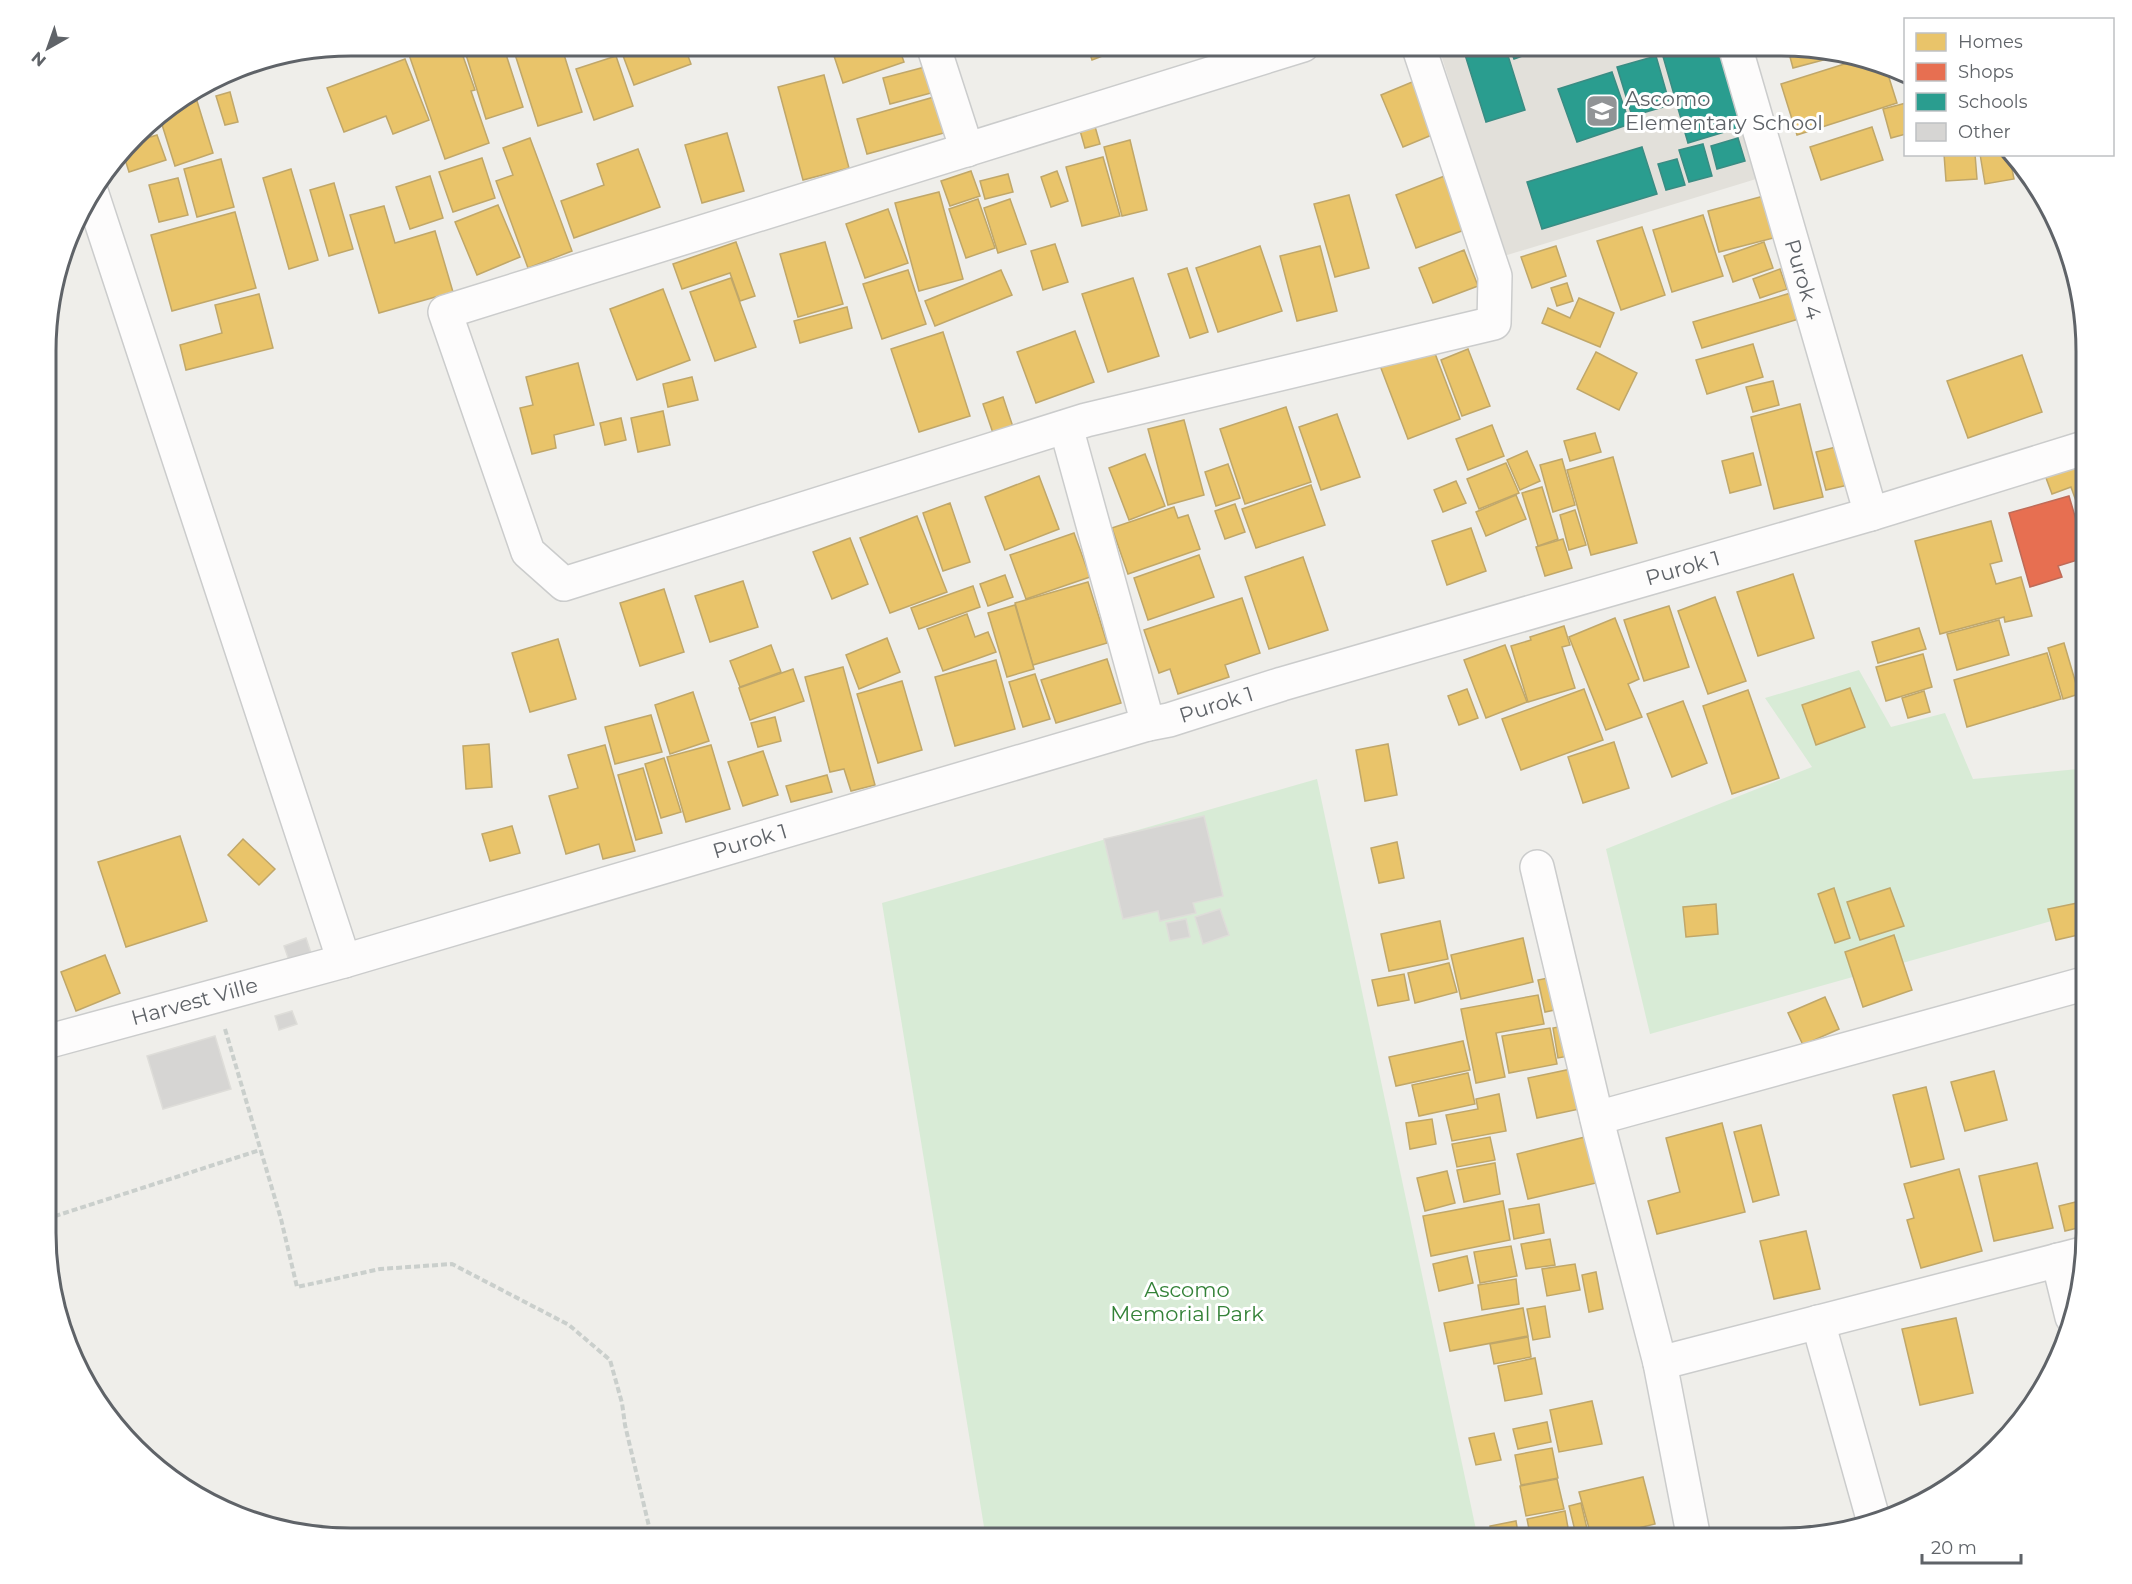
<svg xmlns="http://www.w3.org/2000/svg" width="2132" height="1584" font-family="Montserrat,sans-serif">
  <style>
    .education { fill: #e2e0da }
    .green { fill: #d8ebd6 }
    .homes { fill: #e9c46a; stroke: #c0a769; stroke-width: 1.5 }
    .shops { fill: #e76f51; stroke: #be6b58; stroke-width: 1.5 }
    .schools { fill: #2a9d8f; stroke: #3a8c83; stroke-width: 1.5 }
    .building { fill: #d6d5d3; stroke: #deddd9; stroke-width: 1.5 }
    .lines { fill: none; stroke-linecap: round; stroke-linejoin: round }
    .minor-casing { stroke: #cbcccc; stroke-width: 36 }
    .path { stroke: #cacfcc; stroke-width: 4; stroke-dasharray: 6 3; stroke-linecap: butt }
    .minor { stroke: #fdfcfc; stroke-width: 33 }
    .labels { text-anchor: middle; stroke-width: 6; stroke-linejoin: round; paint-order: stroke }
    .poi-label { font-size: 21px; fill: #5f6368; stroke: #fff; text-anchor: start }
    .street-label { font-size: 21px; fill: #5f6368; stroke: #fff }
    .park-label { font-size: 21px; fill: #348238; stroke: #fff }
    .rim { fill: none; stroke: #5f6368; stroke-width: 3 }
  </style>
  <rect width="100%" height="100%" fill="#efeeea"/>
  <polygon class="education" points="1438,45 1725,46 1766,176 1504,256"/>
  <g class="green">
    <polygon points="1859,670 1891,727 1945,713 1973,779 2078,769 2087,807 2087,911 1650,1034 1606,849 1812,767 1765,698"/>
    <polygon points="1317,779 1478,1539 986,1539 882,903"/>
  </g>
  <g class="homes">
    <polygon points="409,45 459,45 475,90 471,91 489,143 445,159 406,46"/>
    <polygon points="463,45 503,45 523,107 486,119"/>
    <polygon points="512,45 561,45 582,112 538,126"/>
    <polygon points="619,45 684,45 691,64 634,85"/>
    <polygon points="798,45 833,45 801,55"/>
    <polygon points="855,45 898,45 904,62 843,83 833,53"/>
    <polygon points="1087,45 1131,45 1092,60"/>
    <polygon points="1787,46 1802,46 1842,55 1793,68"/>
    <polygon points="616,56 633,106 594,120 576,69"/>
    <polygon points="405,59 429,120 393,134 386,116 344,132 327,88"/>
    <polygon points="1860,59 1885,65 1897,103 1797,135 1781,84"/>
    <polygon points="925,67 931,93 890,104 883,78"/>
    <polygon points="824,75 849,168 803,180 778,87"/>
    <polygon points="1417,80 1439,132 1403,147 1381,95"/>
    <polygon points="230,92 238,122 225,125 216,96"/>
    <polygon points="941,95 951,131 867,154 857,119"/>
    <polygon points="197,101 213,153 175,166 159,115 167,110"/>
    <polygon points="1906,103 1906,134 1891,138 1883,109"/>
    <polygon points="1094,123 1100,144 1085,148 1079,127"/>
    <polygon points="1872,127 1883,160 1821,180 1810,147"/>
    <polygon points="727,133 744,191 702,203 685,145"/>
    <polygon points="157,135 166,160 129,172 123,153 131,143"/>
    <polygon points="530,138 572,251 528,268 496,181 513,175 503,148"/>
    <polygon points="1130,140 1147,210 1122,216 1104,147"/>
    <polygon points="638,149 660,207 574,238 561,201 604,185 597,164"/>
    <polygon points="1944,154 1975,154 1977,179 1946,181"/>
    <polygon points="1980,154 2009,154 2014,179 1985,184"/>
    <polygon points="1103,157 1120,216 1082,226 1066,167"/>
    <polygon points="482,158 495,198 453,212 439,172"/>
    <polygon points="221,159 234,207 197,217 184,169"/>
    <polygon points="291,169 318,260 289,269 263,178"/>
    <polygon points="971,171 980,196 950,206 941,181"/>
    <polygon points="1057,171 1068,201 1051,207 1041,177"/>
    <polygon points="1008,174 1013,192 985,199 980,181"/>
    <polygon points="1447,175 1467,229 1416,248 1396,195"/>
    <polygon points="430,176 443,218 410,229 396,187"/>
    <polygon points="178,178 188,215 159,222 149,185"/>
    <polygon points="334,183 353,249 329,256 310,190"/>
    <polygon points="939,192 963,279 919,291 895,203"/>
    <polygon points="1775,193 1785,235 1719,252 1708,211"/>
    <polygon points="1349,195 1369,268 1335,277 1314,204"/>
    <polygon points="978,199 995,248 966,258 949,209"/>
    <polygon points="1010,199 1026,244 998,253 984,208"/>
    <polygon points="498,205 520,257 477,275 455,222"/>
    <polygon points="384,206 395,243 435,231 453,292 379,313 350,215"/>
    <polygon points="888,209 908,263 865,278 846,224"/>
    <polygon points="235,212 256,288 172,311 151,235"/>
    <polygon points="1703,215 1723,276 1672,292 1653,230"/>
    <polygon points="1642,227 1665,295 1621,310 1597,241"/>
    <polygon points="736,242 755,296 740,301 730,273 682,289 673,264"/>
    <polygon points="825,242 843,304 798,317 780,254"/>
    <polygon points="1764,242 1773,268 1733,282 1724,256"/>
    <polygon points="1055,244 1068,282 1043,290 1031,251"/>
    <polygon points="1260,246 1282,311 1218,332 1196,268"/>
    <polygon points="1320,246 1337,311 1297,321 1280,256"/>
    <polygon points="1556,246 1566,276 1532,288 1521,257"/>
    <polygon points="1464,250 1478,286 1433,303 1419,268"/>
    <polygon points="1187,268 1208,332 1190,338 1168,274"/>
    <polygon points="1780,269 1787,289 1760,298 1753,279"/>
    <polygon points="908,270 926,324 882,339 863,284"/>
    <polygon points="1001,270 1012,295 935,326 925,301"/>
    <polygon points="731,278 756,347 715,361 690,292"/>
    <polygon points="1133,278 1159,356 1108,372 1082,294"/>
    <polygon points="1567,283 1573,301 1557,306 1551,288"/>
    <polygon points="663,289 690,360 637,380 610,309"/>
    <polygon points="1794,292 1802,318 1702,348 1693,322"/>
    <polygon points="259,294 273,348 186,370 180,345 222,333 215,305"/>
    <polygon points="1579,298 1614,313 1600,347 1542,323 1548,308 1570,318"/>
    <polygon points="847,307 852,328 800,343 794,321"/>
    <polygon points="1075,331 1094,382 1036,403 1017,352"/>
    <polygon points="943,332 970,416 919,432 891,349"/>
    <polygon points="1431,343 1460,419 1408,439 1379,363"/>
    <polygon points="1753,344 1763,377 1707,394 1696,360"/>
    <polygon points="1468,349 1490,406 1462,416 1441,360"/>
    <polygon points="1596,352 1637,373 1619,410 1577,389"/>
    <polygon points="2022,355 2042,412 1968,438 1947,381"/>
    <polygon points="578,363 594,425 554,435 556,448 532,454 520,408 533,405 526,377"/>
    <polygon points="692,377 698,400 668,407 663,384"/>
    <polygon points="1773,381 1779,405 1753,412 1746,387"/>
    <polygon points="1003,397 1013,427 993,433 983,404"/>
    <polygon points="1800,404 1823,497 1774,509 1751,417"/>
    <polygon points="1286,407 1311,482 1245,504 1220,429"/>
    <polygon points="663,411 670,445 638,452 631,418"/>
    <polygon points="1337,414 1360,477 1321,490 1299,427"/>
    <polygon points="621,418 626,440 605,445 600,423"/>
    <polygon points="1184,420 1204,495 1168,505 1148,429"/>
    <polygon points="1492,425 1504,456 1468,470 1456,439"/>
    <polygon points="1595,433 1601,452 1570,461 1564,441"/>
    <polygon points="1848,444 1857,483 1826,490 1816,452"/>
    <polygon points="1527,451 1540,481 1520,490 1507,460"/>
    <polygon points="1753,453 1761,485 1730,493 1722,461"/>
    <polygon points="1145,454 1165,506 1129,520 1109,468"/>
    <polygon points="1613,457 1637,543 1591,555 1567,470"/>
    <polygon points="2087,457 2087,532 2071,487 2052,494 2042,467"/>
    <polygon points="1562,459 1575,505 1553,512 1540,465"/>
    <polygon points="1506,463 1519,493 1479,509 1467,479"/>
    <polygon points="1228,464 1240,498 1216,506 1205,472"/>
    <polygon points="1039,476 1059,529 1005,550 985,497"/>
    <polygon points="1456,481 1466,503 1443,512 1434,490"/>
    <polygon points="1311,485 1325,525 1256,548 1242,509"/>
    <polygon points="1542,487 1558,539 1538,546 1522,493"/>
    <polygon points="1516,495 1526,519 1486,536 1476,512"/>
    <polygon points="950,503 970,562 943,571 923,513"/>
    <polygon points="1235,504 1245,532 1225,539 1215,511"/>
    <polygon points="1174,507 1178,518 1188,515 1200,549 1128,574 1112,528"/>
    <polygon points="1575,510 1586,545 1569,550 1560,515"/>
    <polygon points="917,516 947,592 890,613 860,538"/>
    <polygon points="1991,521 2002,561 1990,564 1996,584 2021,577 2032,616 2005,622 2004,617 1940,634 1915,541"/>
    <polygon points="1471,528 1486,571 1447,585 1432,541"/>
    <polygon points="1074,533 1090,577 1026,599 1010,555"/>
    <polygon points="850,538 868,584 832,599 813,552"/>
    <polygon points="1563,539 1572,568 1545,576 1536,547"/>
    <polygon points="1199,555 1214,597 1148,620 1134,578"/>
    <polygon points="1303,557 1328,630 1269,649 1245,577"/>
    <polygon points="1793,574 1814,638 1758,656 1737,592"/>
    <polygon points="1005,575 1013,597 988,606 980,584"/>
    <polygon points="743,581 758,627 710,642 695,596"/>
    <polygon points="1088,582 1107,643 1033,665 1015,603"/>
    <polygon points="973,586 980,607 919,629 911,608"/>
    <polygon points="664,589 684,652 640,666 620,603"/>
    <polygon points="1715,597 1746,681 1708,694 1678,611"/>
    <polygon points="1242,598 1260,653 1225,665 1229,677 1178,694 1170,669 1159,673 1144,630"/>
    <polygon points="1015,605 1034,669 1007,677 988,613"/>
    <polygon points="1669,606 1689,667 1644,681 1624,620"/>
    <polygon points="967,614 975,637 988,632 996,652 943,671 927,629"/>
    <polygon points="1615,618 1639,679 1628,684 1642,717 1606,730 1569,637"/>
    <polygon points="1999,620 2009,655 1957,670 1947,634"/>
    <polygon points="1564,626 1570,645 1562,647 1575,688 1528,702 1511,646 1531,640 1530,637"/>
    <polygon points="1919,628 1926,649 1878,663 1872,642"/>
    <polygon points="887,638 900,672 859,689 846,655"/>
    <polygon points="558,639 576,699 530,712 512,653"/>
    <polygon points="2064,643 2079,694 2063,699 2048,648"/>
    <polygon points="771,645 781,672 740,687 730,661"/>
    <polygon points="1505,645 1527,702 1486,718 1464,660"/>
    <polygon points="2047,653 2061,699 1967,727 1954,680"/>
    <polygon points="1923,654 1932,687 1886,701 1876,667"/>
    <polygon points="1107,659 1121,703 1056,723 1041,680"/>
    <polygon points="996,660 1015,729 955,746 935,677"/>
    <polygon points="843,667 875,785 851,791 844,769 830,772 805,677"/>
    <polygon points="793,669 804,701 750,720 739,688"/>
    <polygon points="1035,674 1050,719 1023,727 1009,682"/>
    <polygon points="902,681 922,750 878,763 857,694"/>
    <polygon points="1850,688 1865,727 1816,745 1802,705"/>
    <polygon points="1467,689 1478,718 1459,725 1448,696"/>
    <polygon points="1584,689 1603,740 1521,770 1502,719"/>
    <polygon points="1748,690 1779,778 1732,794 1703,706"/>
    <polygon points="1924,691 1930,712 1908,718 1902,698"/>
    <polygon points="693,692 709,741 670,754 655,705"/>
    <polygon points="1683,701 1707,763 1672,777 1647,714"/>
    <polygon points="651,715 662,752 615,764 605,727"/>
    <polygon points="775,717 781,741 758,747 751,723"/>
    <polygon points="1614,742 1629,788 1583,803 1568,757"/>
    <polygon points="489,744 492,787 466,789 463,746"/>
    <polygon points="1388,744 1397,795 1365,801 1356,750"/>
    <polygon points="605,745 635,851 603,859 599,844 566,854 549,796 578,788 568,755"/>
    <polygon points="711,745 730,809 686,822 667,757"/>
    <polygon points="763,751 778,795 743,806 728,762"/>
    <polygon points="664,758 681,812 661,818 645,764"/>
    <polygon points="643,768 662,833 636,840 618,775"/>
    <polygon points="827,775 832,792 791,802 786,786"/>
    <polygon points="512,826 520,853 490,861 482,834"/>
    <polygon points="180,836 207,921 126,947 98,862"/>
    <polygon points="243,839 275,869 259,885 228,855"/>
    <polygon points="1397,842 1404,878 1379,883 1371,848"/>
    <polygon points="1834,888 1850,938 1835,943 1818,894"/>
    <polygon points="1890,888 1904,926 1860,940 1847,902"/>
    <polygon points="2087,901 2087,933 2056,940 2048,909"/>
    <polygon points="1716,904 1718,934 1686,937 1683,907"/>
    <polygon points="1440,921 1448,959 1389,971 1381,934"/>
    <polygon points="1894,935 1912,990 1863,1007 1845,952"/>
    <polygon points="1523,938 1533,982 1461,999 1451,955"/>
    <polygon points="105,955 120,993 76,1011 61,972"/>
    <polygon points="1449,963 1457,992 1415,1003 1408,973"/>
    <polygon points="1404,974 1409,1000 1378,1006 1372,980"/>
    <polygon points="1563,975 1569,1007 1545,1012 1538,980"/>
    <polygon points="1538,995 1544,1024 1496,1033 1505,1077 1476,1083 1461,1009"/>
    <polygon points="1825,997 1839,1029 1803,1045 1788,1013"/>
    <polygon points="2086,1021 2086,1038 2083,1039 2079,1023"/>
    <polygon points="1574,1024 1580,1054 1558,1058 1553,1028"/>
    <polygon points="1550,1028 1557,1064 1509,1073 1502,1036"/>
    <polygon points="1463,1041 1470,1070 1396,1086 1389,1057"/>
    <polygon points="1576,1068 1584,1108 1537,1118 1528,1078"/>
    <polygon points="1994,1071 2007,1120 1965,1131 1951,1082"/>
    <polygon points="1468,1073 1475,1104 1419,1116 1412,1085"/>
    <polygon points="1926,1087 1944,1159 1911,1167 1893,1095"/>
    <polygon points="1499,1094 1506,1131 1452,1141 1446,1115 1478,1109 1476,1099"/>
    <polygon points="1432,1119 1436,1144 1410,1149 1406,1123"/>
    <polygon points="1722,1123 1745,1212 1657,1234 1648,1201 1680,1192 1666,1138"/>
    <polygon points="1761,1125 1779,1195 1753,1202 1734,1132"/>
    <polygon points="1490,1137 1495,1160 1457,1167 1452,1144"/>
    <polygon points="1585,1137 1596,1183 1528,1199 1517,1154"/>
    <polygon points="1495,1163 1500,1194 1464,1202 1457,1170"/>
    <polygon points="2037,1163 2053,1228 1994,1241 1979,1176"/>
    <polygon points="1959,1169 1982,1251 1921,1268 1907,1220 1914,1218 1904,1184"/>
    <polygon points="1447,1171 1455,1203 1425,1211 1417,1178"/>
    <polygon points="2084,1200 2086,1210 2086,1226 2065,1231 2059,1206"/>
    <polygon points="1503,1201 1510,1240 1431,1256 1423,1216"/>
    <polygon points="1539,1204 1544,1233 1514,1239 1509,1209"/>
    <polygon points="1806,1231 1820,1289 1774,1299 1760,1241"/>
    <polygon points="1550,1239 1555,1265 1526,1269 1521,1244"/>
    <polygon points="1511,1246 1517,1276 1480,1283 1474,1252"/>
    <polygon points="1467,1256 1473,1283 1439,1291 1433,1264"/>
    <polygon points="1575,1264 1580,1290 1547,1296 1542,1269"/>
    <polygon points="1596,1272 1603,1309 1589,1312 1582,1275"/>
    <polygon points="1516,1279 1519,1304 1482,1310 1478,1285"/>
    <polygon points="1545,1306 1550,1337 1533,1340 1527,1309"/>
    <polygon points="1523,1308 1528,1336 1450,1351 1444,1323"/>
    <polygon points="1956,1318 1973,1393 1920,1405 1902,1329"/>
    <polygon points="1528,1337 1531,1357 1494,1364 1490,1344"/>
    <polygon points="1535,1358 1542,1394 1505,1401 1498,1366"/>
    <polygon points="1592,1401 1602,1444 1559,1452 1550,1410"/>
    <polygon points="1547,1422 1551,1442 1518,1449 1513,1429"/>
    <polygon points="1494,1433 1501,1460 1476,1465 1469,1438"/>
    <polygon points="1552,1448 1558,1478 1521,1485 1515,1455"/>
    <polygon points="1643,1477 1655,1524 1592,1539 1579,1492"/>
    <polygon points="1557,1479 1564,1509 1526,1516 1520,1486"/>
    <polygon points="1581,1503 1589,1537 1577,1539 1569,1506"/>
    <polygon points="1565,1511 1570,1539 1531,1539 1527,1519"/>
    <polygon points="1516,1521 1519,1539 1492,1539 1490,1526"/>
  </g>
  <polygon class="shops" points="2069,496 2087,557 2058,566 2062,577 2030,587 2009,513"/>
  <g class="schools">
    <polygon points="1462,45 1505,46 1525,110 1486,122"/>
    <polygon points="1509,46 1551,46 1514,59"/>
    <polygon points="1660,46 1717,46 1741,127 1688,143"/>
    <polygon points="1656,56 1670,105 1632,116 1617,67"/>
    <polygon points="1612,72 1630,124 1577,142 1558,89"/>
    <polygon points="1738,138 1745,161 1717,169 1711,146"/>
    <polygon points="1703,144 1712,176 1689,182 1679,150"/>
    <polygon points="1642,147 1657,194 1542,229 1527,182"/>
    <polygon points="1677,159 1685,185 1666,190 1658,164"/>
  </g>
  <g class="building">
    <polygon points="1204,816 1223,896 1193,903 1196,913 1160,921 1158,911 1123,919 1104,839"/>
    <polygon points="1220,909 1229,935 1203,944 1195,917"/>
    <polygon points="1186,919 1190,937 1170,941 1166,923"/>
    <polygon points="306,938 315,965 293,972 284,946"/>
    <polygon points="292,1011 297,1024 279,1030 275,1016"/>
    <polygon points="215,1036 231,1089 163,1109 147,1056"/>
  </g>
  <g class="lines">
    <g class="minor-casing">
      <g id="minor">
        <polyline points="933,45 967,150"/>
        <polyline points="1303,45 445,312 528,552 564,584 1086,420 1494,323 1495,276 1418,45"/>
        <path id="s1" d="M1735,46L1871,514"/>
        <polyline points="91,191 344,961"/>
        <polyline points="1066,427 1148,724"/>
        <polyline points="1537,867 1600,1132 1660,1363 1694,1539"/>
        <path id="s2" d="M46,1042L344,961L1148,724L1169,720L1282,684L1871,514L2087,447"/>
        <polyline points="1597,1118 2087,983"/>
        <polyline points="2058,1260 2072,1317"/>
        <polyline points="1818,1322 1874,1522"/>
        <polyline points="1660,1363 2086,1253"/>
      </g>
    </g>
    <g class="path">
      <polyline points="225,1029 281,1219 297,1287 380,1269 452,1264 569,1325 610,1360 622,1403 625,1425 652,1539"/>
      <polyline points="46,1219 260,1150"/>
    </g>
    <use href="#minor" class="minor"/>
  </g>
  <defs>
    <g id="school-square" transform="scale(1.725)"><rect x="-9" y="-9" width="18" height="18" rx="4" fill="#919496" stroke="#fff"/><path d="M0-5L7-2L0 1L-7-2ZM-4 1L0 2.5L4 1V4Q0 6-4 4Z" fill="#fff"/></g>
  </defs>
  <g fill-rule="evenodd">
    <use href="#school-square" x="1602" y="111"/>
  </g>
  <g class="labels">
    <g class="poi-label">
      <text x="1625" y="106">Ascomo<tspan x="1625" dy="24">Elementary School</tspan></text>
    </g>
    <g class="street-label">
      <text dy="7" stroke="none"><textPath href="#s1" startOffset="243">Purok 4</textPath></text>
      <text dy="7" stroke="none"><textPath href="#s2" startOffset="1704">Purok 1</textPath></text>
      <text dy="7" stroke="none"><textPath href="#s2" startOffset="1218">Purok 1</textPath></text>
      <text dy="7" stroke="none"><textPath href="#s2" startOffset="732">Purok 1</textPath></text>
      <text dy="7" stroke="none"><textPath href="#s2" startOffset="154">Harvest Ville</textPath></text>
    </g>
    <g class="park-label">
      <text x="1187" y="1297">Ascomo<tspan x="1187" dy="24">Memorial Park</tspan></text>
    </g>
  </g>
  <path d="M0 0H2132V1584H0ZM351 56H1781A295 295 0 0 1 2076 351V1233A295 295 0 0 1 1781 1528H351A295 295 0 0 1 56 1233V351A295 295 0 0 1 351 56Z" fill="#fff" fill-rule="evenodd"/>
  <path class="rim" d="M351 56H1781A295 295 0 0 1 2076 351V1233A295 295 0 0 1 1781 1528H351A295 295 0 0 1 56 1233V351A295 295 0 0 1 351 56Z"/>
  <rect x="1904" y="18" width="210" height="138" fill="#ffffff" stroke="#bfc1c3" stroke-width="1.5"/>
  <rect x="1916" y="33" width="30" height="18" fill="#e9c46a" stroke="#bfc1c3" stroke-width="1.5"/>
  <text x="1958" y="48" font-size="18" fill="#5f6368">Homes</text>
  <rect x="1916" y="63" width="30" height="18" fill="#e76f51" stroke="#bfc1c3" stroke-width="1.5"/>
  <text x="1958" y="78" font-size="18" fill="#5f6368">Shops</text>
  <rect x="1916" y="93" width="30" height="18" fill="#2a9d8f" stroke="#bfc1c3" stroke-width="1.5"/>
  <text x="1958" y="108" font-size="18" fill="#5f6368">Schools</text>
  <rect x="1916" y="123" width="30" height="18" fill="#d6d5d3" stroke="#bfc1c3" stroke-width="1.5"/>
  <text x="1958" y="138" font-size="18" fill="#5f6368">Other</text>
  <g transform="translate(48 48) rotate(220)" stroke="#ffffff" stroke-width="4.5" paint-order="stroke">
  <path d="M0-4.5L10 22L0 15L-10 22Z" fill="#5f6368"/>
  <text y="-9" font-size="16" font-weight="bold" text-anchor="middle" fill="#5f6368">N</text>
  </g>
  <path d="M1922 1554v9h99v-9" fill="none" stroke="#5f6368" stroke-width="3"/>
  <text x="1931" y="1554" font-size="18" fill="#5f6368" stroke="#ffffff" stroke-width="4.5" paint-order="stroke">20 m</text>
</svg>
